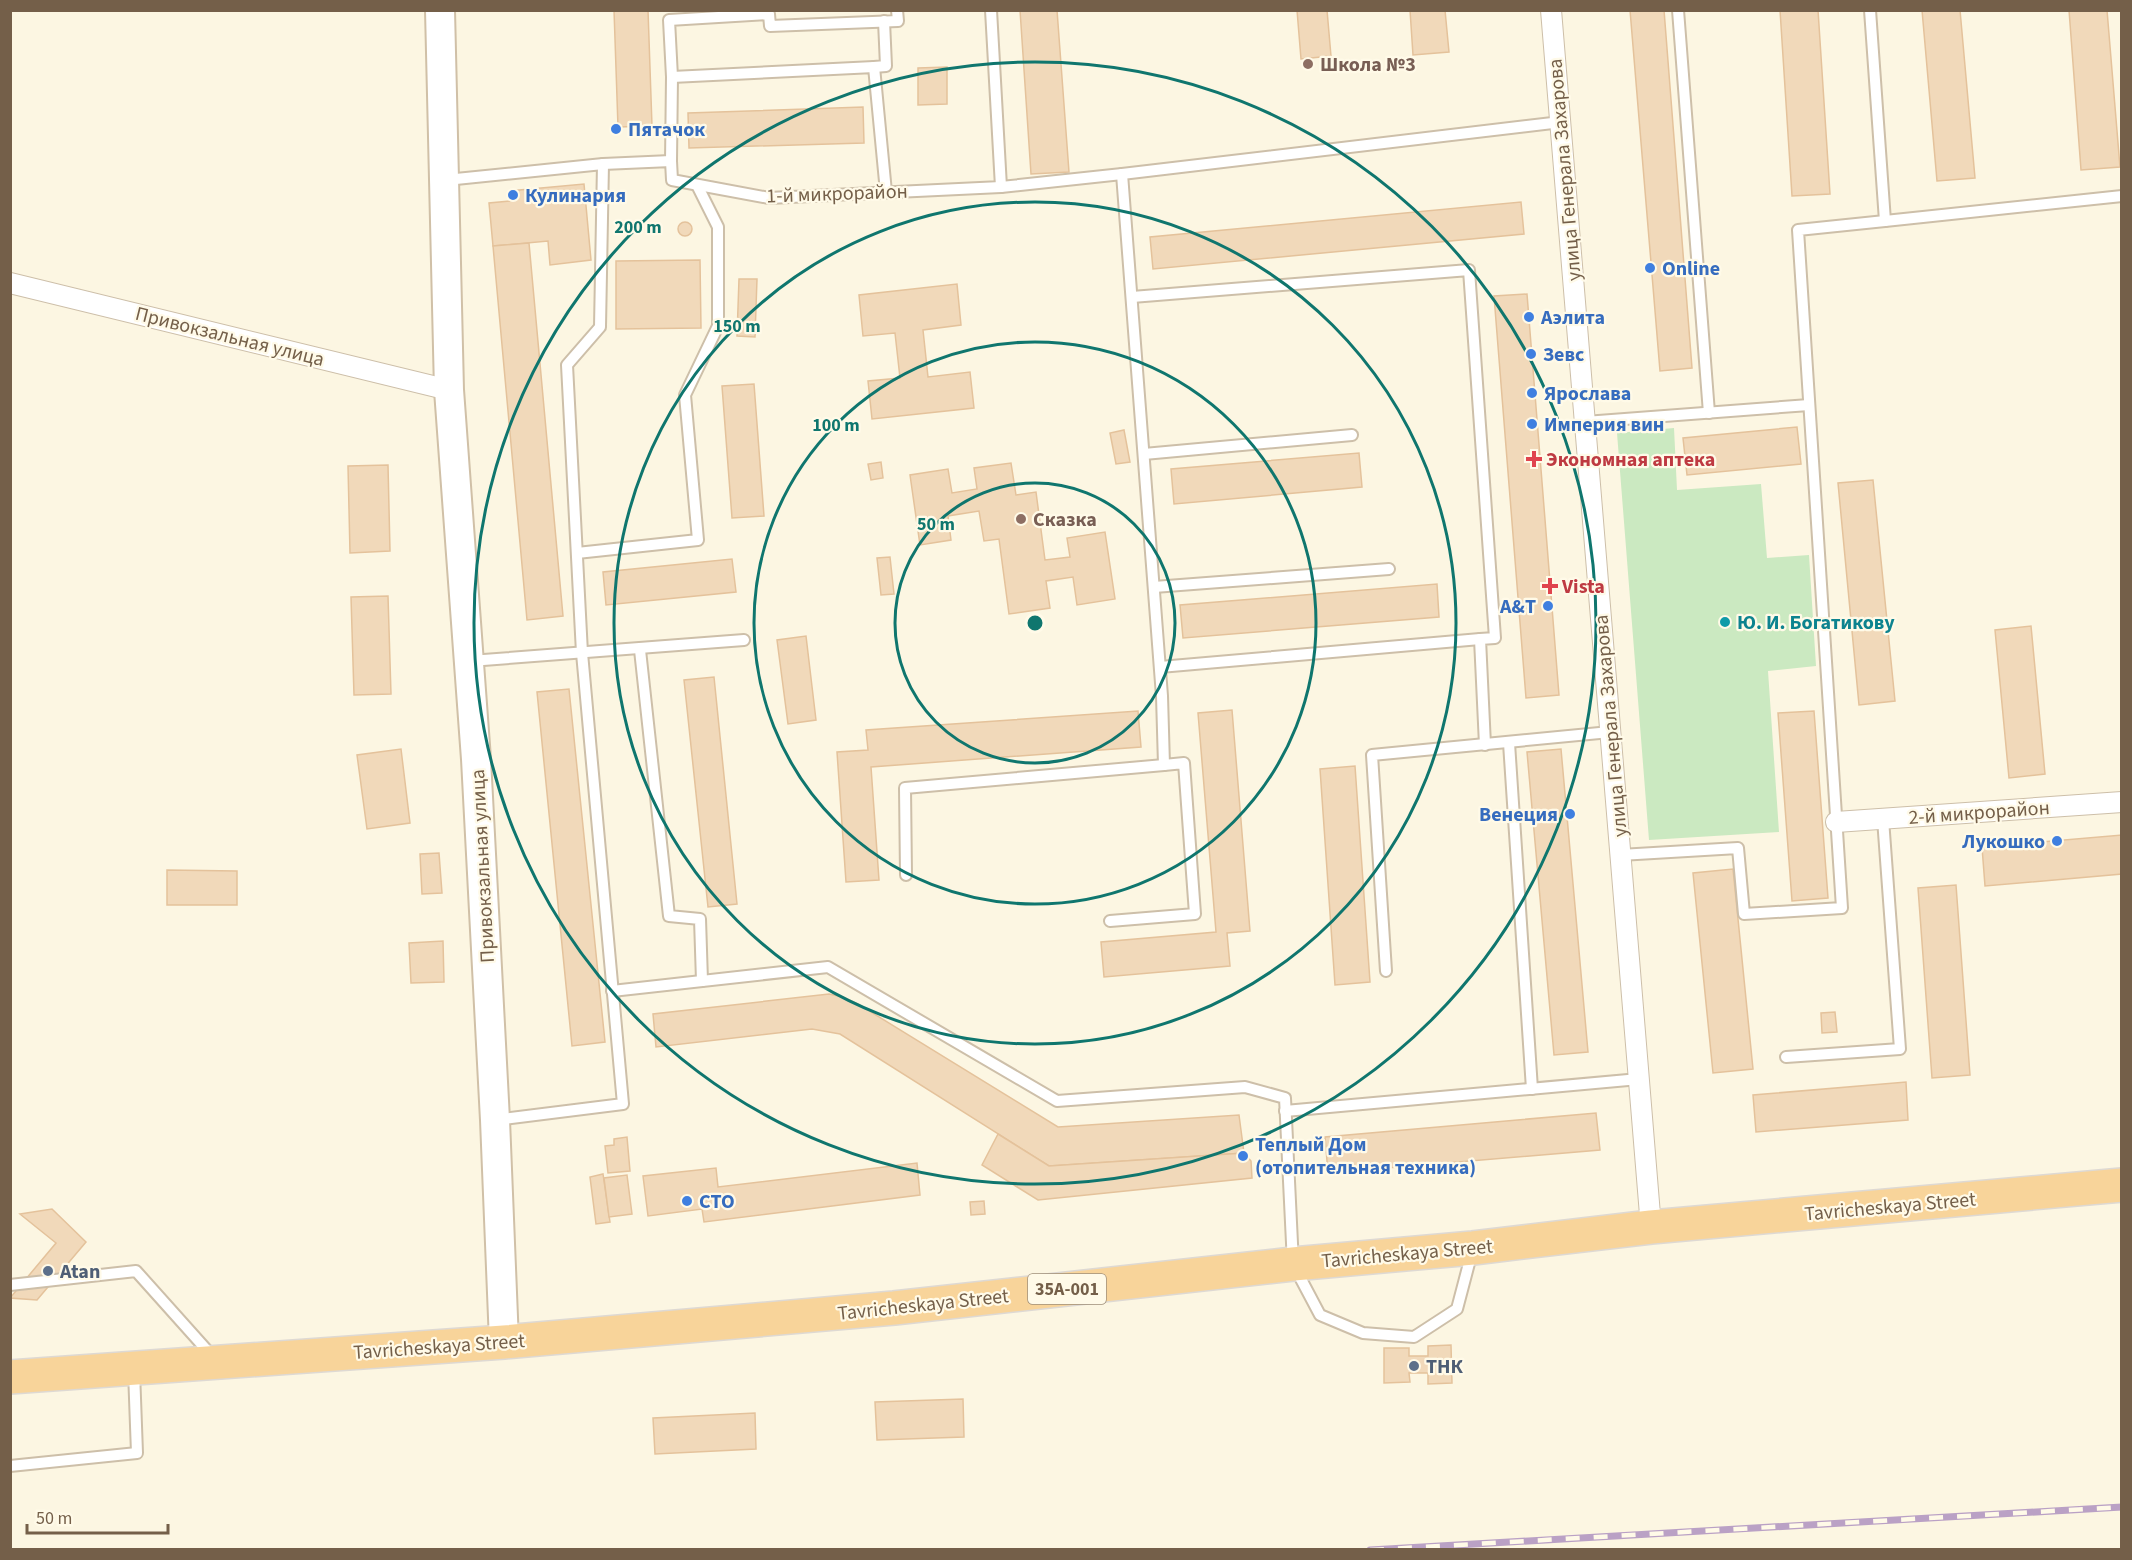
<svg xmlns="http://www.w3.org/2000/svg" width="2132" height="1560" font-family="'Source Sans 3',sans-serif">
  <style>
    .green { fill: #cbe9c1 }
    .building { fill: #f1d9ba; stroke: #e4c29b; stroke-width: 1.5 }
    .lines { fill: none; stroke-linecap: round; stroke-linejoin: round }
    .service-casing { stroke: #cdbfa9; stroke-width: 14 }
    .minor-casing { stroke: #cdbfa9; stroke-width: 22 }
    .secondary-casing { stroke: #d0c0a7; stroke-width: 32 }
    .trunk-casing { stroke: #ded9d3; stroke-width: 36 }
    .service { stroke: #fff; stroke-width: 10 }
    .minor { stroke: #fff; stroke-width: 20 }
    .secondary { stroke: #fff; stroke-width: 28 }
    .trunk { stroke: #f8d49a; stroke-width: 33 }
    .rail-casing { stroke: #baa1c5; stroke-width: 7 }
    .rail { stroke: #fffae8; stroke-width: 4.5; stroke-dasharray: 14; stroke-linecap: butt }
    .ring { fill: none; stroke: #0f766e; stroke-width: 3 }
    .education-dot { fill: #8d6e63; stroke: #fffae8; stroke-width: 2 }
    .shop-dot { fill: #3f7fe0; stroke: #fffae8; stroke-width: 2 }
    .health-dot { fill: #e0444e; stroke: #fffae8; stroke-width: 2 }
    .culture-dot { fill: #0f9aa8; stroke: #fffae8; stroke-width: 2 }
    .service-dot { fill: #5c6f8a; stroke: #fffae8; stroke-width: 2 }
    .labels { text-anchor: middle; stroke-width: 4.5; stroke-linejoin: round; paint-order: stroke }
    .shield { fill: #fffae8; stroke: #9e8e79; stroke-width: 1.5 }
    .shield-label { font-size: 18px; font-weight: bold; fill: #745f49 }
    .education-label { font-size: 20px; font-weight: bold; fill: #785e54; stroke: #fffae8; text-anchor: start }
    .shop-label { font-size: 20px; font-weight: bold; fill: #366cbe; stroke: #fffae8; text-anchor: start }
    .street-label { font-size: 20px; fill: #745f49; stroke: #fffae8 }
    .health-label { font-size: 20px; font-weight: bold; fill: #be3a42; stroke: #fffae8; text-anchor: start }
    .culture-label { font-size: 20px; font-weight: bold; fill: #0d838f; stroke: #fffae8; text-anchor: start }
    .service-label { font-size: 20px; font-weight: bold; fill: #4e5e75; stroke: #fffae8; text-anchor: start }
    .centre { fill: #0f766e; stroke: #fffae8; stroke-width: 3 }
    .ring-label { font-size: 18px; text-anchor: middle; font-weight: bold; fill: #0f766e; stroke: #fffae8; stroke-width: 4.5; stroke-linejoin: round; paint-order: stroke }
  </style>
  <rect width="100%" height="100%" fill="#fcf6e2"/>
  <polygon class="green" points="1674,428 1677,490 1761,484 1767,558 1809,555 1816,666 1768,671 1779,832 1649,840 1617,433"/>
  <g class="building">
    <polygon points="614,10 648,10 652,126 618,127"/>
    <polygon points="1020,10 1057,10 1069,172 1031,174"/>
    <polygon points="1297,10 1327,10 1331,56 1301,59"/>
    <polygon points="1410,10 1445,10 1449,52 1413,55"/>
    <polygon points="1630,10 1664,10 1692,368 1660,371"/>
    <polygon points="1780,10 1818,10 1830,194 1792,196"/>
    <polygon points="1922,10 1960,10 1975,178 1937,181"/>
    <polygon points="2069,10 2107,10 2120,167 2081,170"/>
    <polygon points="947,67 947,104 918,105 918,68"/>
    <polygon points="863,107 864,143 689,148 688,113"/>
    <polygon points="584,184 591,260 550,265 548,241 493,246 489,203 510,201 509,191"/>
    <polygon points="1521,202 1524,234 1153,269 1150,237"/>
    <circle cx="685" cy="229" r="7"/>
    <polygon points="529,243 563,616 527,620 493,246"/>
    <polygon points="700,260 701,328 616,329 616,261"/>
    <polygon points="739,279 757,279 755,337 737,336"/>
    <polygon points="957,284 961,325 923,330 928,377 970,372 974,408 872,419 868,381 900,378 895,333 863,336 859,295"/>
    <polygon points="1527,294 1559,695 1526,698 1494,296"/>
    <polygon points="754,384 764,516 732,518 722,386"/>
    <polygon points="1797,427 1801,464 1687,475 1683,438"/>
    <polygon points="1124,430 1130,462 1116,464 1110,433"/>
    <polygon points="1359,453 1362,487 1174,504 1171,469"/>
    <polygon points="881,462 883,478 871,480 868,464"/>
    <polygon points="1011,463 1016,495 1036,492 1045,560 1070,557 1067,538 1105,532 1115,599 1077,605 1073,577 1046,581 1050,608 1009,614 999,539 984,541 979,511 948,516 951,540 920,545 910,475 948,469 952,493 977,489 974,468"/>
    <polygon points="388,465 390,551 350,553 348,466"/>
    <polygon points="1873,480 1895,701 1859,705 1838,483"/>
    <polygon points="890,557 894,594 881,595 877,558"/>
    <polygon points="732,559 736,592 606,605 603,572"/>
    <polygon points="1437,584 1439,617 1183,638 1180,605"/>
    <polygon points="388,596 391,694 354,695 351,597"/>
    <polygon points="2031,626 2045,774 2009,778 1995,630"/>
    <polygon points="806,636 816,720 788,724 777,640"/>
    <polygon points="714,677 737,904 708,907 684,680"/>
    <polygon points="569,689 605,1042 572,1046 537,692"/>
    <polygon points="1232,710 1250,931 1227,933 1230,966 1104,977 1101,942 1216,932 1198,713"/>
    <polygon points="1138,711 1141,747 871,767 879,880 846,882 837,752 868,750 866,730"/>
    <polygon points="1814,711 1828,898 1792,901 1778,713"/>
    <polygon points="401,749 410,823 367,829 357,755"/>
    <polygon points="1561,749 1588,1052 1554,1055 1527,752"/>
    <polygon points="1355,766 1370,982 1335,985 1320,769"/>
    <polygon points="2122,835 2122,874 1985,886 1982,847"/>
    <polygon points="439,853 442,893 422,894 420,854"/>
    <polygon points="1733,869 1753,1069 1713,1073 1693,873"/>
    <polygon points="167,870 237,871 237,905 167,905"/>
    <polygon points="1956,885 1970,1075 1932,1078 1918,888"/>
    <polygon points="443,941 444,982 411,983 409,943"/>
    <polygon points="829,994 843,997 858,1004 1058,1127 1239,1115 1244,1153 1049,1166 840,1034 812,1029 656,1047 653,1014"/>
    <polygon points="1835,1012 1837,1032 1822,1033 1821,1013"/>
    <polygon points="1906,1082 1908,1120 1756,1132 1753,1095"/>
    <polygon points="1596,1113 1600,1150 1328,1173 1325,1137"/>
    <polygon points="998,1134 1049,1166 1244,1153 1251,1161 1252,1178 1038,1200 982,1165"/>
    <polygon points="627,1137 630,1171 608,1173 605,1146 614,1145 614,1139"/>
    <polygon points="917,1163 920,1195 704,1222 702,1209 648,1216 643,1176 716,1168 718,1187"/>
    <polygon points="603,1174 610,1222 596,1224 590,1177"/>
    <polygon points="627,1175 632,1214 609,1217 604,1178"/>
    <polygon points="984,1201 985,1214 971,1215 970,1202"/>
    <polygon points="52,1209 86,1242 37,1300 10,1298 56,1243 20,1214"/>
    <polygon points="1451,1345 1452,1383 1428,1384 1428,1373 1409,1373 1410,1382 1384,1383 1384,1348 1409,1348 1409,1356 1428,1356 1428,1346"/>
    <polygon points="963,1399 964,1437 877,1440 875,1402"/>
    <polygon points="755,1413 756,1449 655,1454 653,1418"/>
  </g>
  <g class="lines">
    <g class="service-casing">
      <g id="service">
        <polyline points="1678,10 1709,413"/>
        <polyline points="874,67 886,66 884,21"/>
        <polyline points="672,77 874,67 886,192"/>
        <polyline points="671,161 672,77 669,20 769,14 770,26 898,21 897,10"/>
        <polyline points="446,180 603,164 671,161 672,180 769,198 1001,187 991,10"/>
        <polyline points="1001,187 1122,174"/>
        <polyline points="1885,221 2122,196"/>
        <polyline points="1132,297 1469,270 1495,638 1480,639 1485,745"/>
        <polyline points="1585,422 1809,405"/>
        <polyline points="1144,454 1352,435"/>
        <polyline points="577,553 698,540 685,395 718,326 718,227 697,185"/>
        <polyline points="1154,587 1389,569"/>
        <polyline points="640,650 669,916 700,919 702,981"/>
        <polyline points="470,661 744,640"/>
        <polyline points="1160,667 1480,639"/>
        <polyline points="1509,743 1532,1089"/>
        <polyline points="1620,855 1738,848 1744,914 1842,908 1798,230 1885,221 1870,10"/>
        <polyline points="906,875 905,788 1164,765"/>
        <polyline points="1110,921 1195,914 1184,763 1164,765 1162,696 1122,174 1561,122"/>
        <polyline points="1386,971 1372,755 1610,732"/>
        <polyline points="612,991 828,967 1057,1101 1245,1087 1285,1098 1293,1264 1320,1315 1363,1333 1414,1337 1457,1309 1472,1252"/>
        <polyline points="1786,1057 1900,1049 1883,819"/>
        <polyline points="1285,1111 1639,1079"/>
        <polyline points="495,1120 623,1104 582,653 567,365 600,327 603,164"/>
        <polyline points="10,1285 136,1271 213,1357"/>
        <polyline points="10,1466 137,1453 134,1371"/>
      </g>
    </g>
    <g class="minor-casing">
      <g id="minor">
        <polyline points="1551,10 1651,1227"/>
        <polyline points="10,283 449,390"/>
        <polyline points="1836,822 2122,802"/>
      </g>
    </g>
    <g class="secondary-casing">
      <polyline id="secondary" points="440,10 449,390 476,759 495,1120 504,1342"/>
    </g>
    <g class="trunk-casing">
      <polyline id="trunk" points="10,1377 504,1342 894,1308 1293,1264 1473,1248 1651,1227 2122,1185"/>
    </g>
    <use href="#service" class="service"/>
    <use href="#minor" class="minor"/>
    <use href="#secondary" class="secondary"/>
    <use href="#trunk" class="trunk"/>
    <g class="rail-casing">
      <polyline id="rail" points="1370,1550 2122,1507"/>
    </g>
    <use href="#rail" class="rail"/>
  </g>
  <g class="ring">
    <circle cx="1035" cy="623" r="140"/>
    <circle cx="1035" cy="623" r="281"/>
    <circle cx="1035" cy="623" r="421"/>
    <circle cx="1035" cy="623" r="561"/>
  </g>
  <g class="education-dot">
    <circle cx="1308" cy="64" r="6"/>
    <circle cx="1021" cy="519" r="6"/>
  </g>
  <g class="shop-dot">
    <circle cx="616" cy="129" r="6"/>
    <circle cx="513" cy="195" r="6"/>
    <circle cx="1650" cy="268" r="6"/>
    <circle cx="1529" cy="317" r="6"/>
    <circle cx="1531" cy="354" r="6"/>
    <circle cx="1532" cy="393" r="6"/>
    <circle cx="1532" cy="424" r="6"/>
    <circle cx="1548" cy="606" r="6"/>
    <circle cx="1570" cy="814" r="6"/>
    <circle cx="2057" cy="841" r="6"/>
    <circle cx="1243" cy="1156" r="6"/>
    <circle cx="687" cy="1201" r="6"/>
  </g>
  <g class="health-dot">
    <path d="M1531 450h6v6h6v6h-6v6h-6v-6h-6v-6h6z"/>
    <path d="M1547 577h6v6h6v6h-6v6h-6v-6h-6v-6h6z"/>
  </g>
  <circle class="culture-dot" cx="1725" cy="622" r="6"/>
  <g class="service-dot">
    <circle cx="48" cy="1271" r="6"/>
    <circle cx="1414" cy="1366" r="6"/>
  </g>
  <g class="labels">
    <rect class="shield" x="1028" y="1274" width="78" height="30" rx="4.5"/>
    <g class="shield-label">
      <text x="1067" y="1295">35А-001</text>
    </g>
    <g class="education-label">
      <text x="1320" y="71">Школа №3</text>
      <text x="1033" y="526">Сказка</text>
    </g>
    <g class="shop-label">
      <text x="628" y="136">Пятачок</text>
      <text x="525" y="202">Кулинария</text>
      <text x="1662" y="275">Online</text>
      <text x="1541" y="324">Аэлита</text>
      <text x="1543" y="361">Зевс</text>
      <text x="1544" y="400">Ярослава</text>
      <text x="1544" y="431">Империя вин</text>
      <text x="1536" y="613" text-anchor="end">A&amp;T</text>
      <text x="1558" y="821" text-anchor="end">Венеция</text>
      <text x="2045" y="848" text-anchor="end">Лукошко</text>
      <text x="1255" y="1151">Теплый Дом<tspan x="1255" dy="23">(отопительная техника)</tspan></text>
      <text x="699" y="1208">СТО</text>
    </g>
    <g class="street-label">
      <text transform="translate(1564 170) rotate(-95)" y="7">улица Генерала Захарова</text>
      <text transform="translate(837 193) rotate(-2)" y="7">1-й микрорайон</text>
      <text transform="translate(230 336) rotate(14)" y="7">Привокзальная улица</text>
      <text transform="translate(1610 726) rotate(-95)" y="7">улица Генерала Захарова</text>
      <text transform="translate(1979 812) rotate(-4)" y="7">2-й микрорайон</text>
      <text transform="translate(482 866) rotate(-93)" y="7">Привокзальная улица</text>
      <text transform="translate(1890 1206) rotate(-5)" y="7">Tavricheskaya Street</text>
      <text transform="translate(1407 1253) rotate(-5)" y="7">Tavricheskaya Street</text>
      <text transform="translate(923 1304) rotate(-6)" y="7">Tavricheskaya Street</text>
      <text transform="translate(439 1346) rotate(-4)" y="7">Tavricheskaya Street</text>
    </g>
    <g class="health-label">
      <text x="1546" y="466">Экономная аптека</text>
      <text x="1562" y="593">Vista</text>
    </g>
    <g class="culture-label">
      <text x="1737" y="629">Ю. И. Богатикову</text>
    </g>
    <g class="service-label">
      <text x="60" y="1278">Atan</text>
      <text x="1426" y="1373">ТНК</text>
    </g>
  </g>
  <circle cx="1035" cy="623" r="9" class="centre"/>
  <g class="ring-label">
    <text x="638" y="233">200 m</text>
    <text x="737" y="332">150 m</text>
    <text x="836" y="431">100 m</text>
    <text x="936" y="530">50 m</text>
  </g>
  <rect width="2132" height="1560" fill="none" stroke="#745f49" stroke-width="24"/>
  <path d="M27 1524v9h141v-9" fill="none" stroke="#745f49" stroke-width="3"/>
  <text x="36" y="1524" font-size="18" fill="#745f49" stroke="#fffae8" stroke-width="4.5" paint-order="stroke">50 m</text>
</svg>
